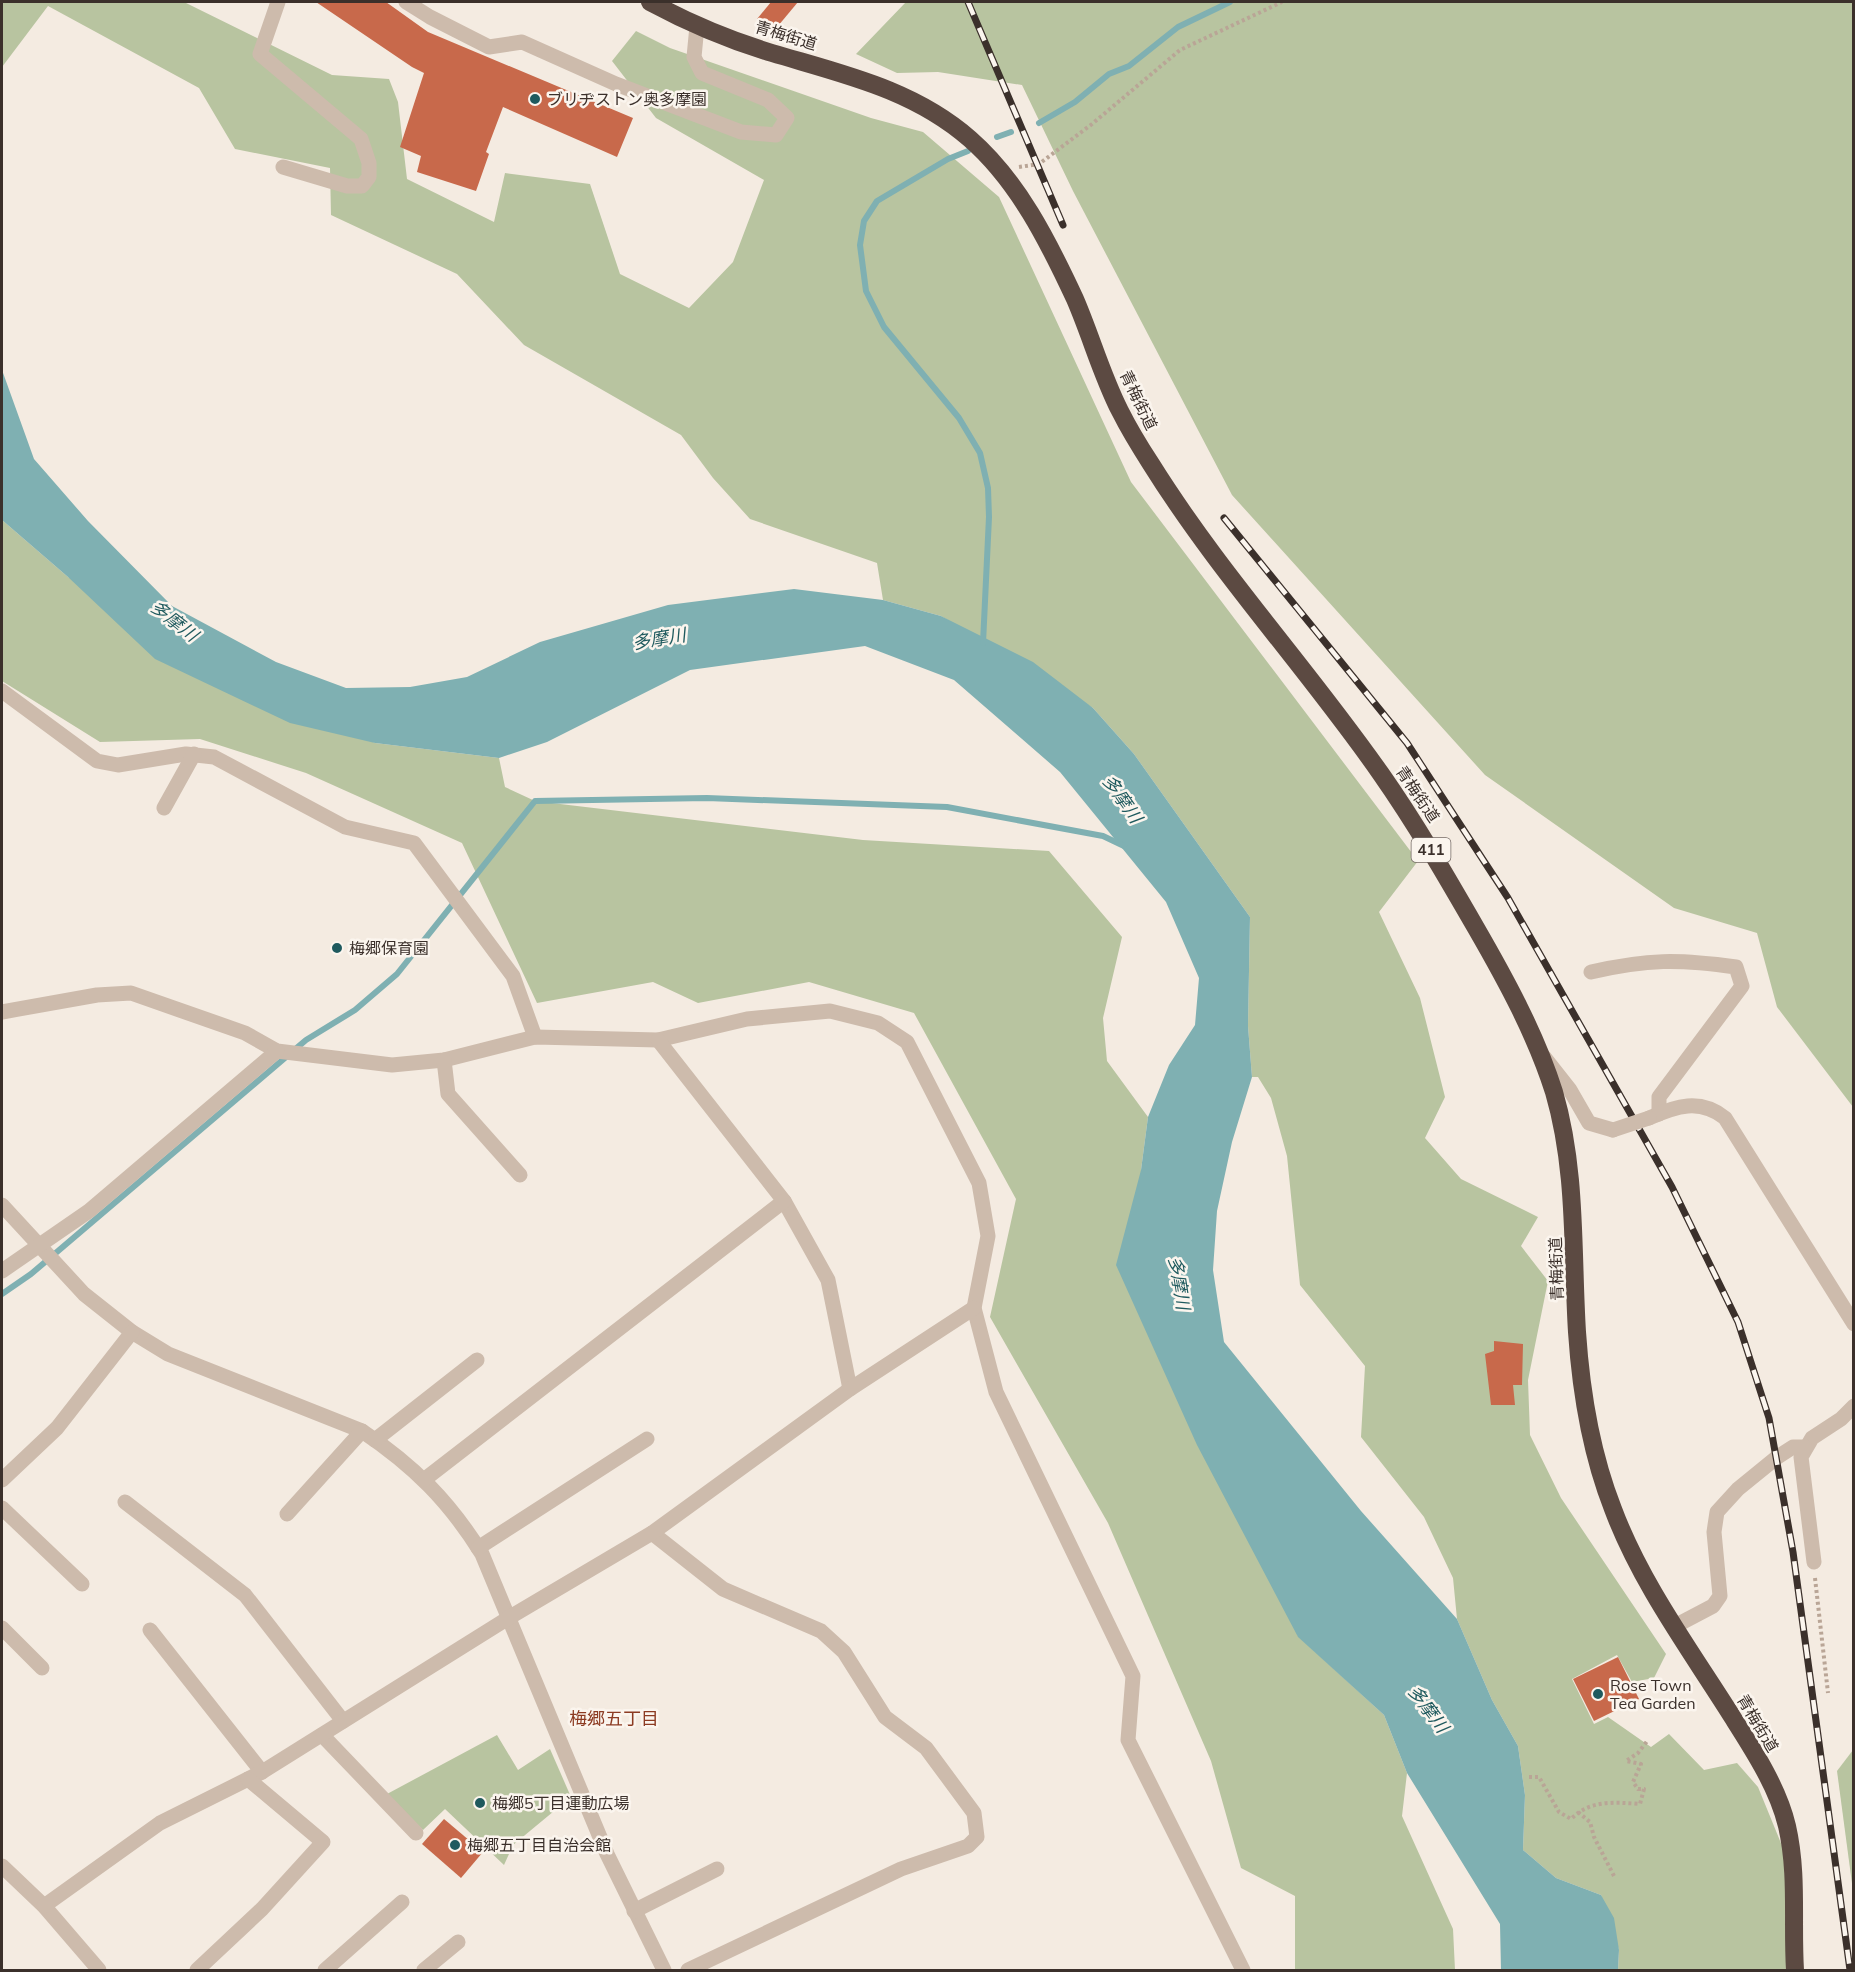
<svg xmlns="http://www.w3.org/2000/svg" width="1855" height="1972" font-family="Mulish,'Noto Sans JP',sans-serif">
  <style>
    .green { fill: #b8c4a0 }
    .water { fill: #7fb0b2 }
    .lines { fill: none; stroke-linecap: round; stroke-linejoin: round }
    .stream { stroke: #7fb0b2; stroke-width: 6 }
    .building { fill: #c8694b }
    .path { stroke: #b9a596; stroke-width: 4; stroke-dasharray: 3 3; stroke-linecap: butt }
    .minor { stroke: #cdbbac; stroke-width: 15 }
    .highway { stroke: #5c4a42; stroke-width: 18 }
    .rail-casing { stroke: #3b302b; stroke-width: 7 }
    .rail { stroke: #fbf5ee; stroke-width: 4.5; stroke-dasharray: 14; stroke-linecap: butt }
    .minor-bridge { stroke: #cdbbac; stroke-width: 15 }
    .poi-dot { fill: #1f5a5e; stroke: #fbf5ee; stroke-width: 2 }
    .labels { text-anchor: middle; stroke-width: 5; stroke-linejoin: round; paint-order: stroke }
    .shield { fill: #fbf5ee; stroke: #756b66; stroke-width: 1.5 }
    .shield-label { font-size: 15px; font-weight: bold; fill: #3b302b }
    .street-label { font-size: 16px; fill: #3b302b; stroke: #fbf5ee }
    .poi-label { font-size: 16px; fill: #3b302b; stroke: #fbf5ee; text-anchor: start }
    .water-label { font-size: 18px; font-style: italic; fill: #1f5a5e; stroke: #fbf5ee }
    .neighbourhood-label { font-size: 18px; fill: #8c3b22; stroke: #fbf5ee }
  </style>
  <rect width="100%" height="100%" fill="#f4ebe1"/>
  <g class="green">
    <polygon points="2,2 184,2 332,75 389,79 398,102 407,179 494,222 505,173 590,184 620,274 689,308 733,262 764,180 656,118 612,61 636,31 670,48 871,118 923,132 999,197 1131,482 1418,861 1379,912 1420,998 1445,1097 1425,1138 1461,1179 1538,1217 1521,1246 1548,1281 1528,1380 1530,1435 1561,1498 1666,1654 1654,1678 1632,1682 1617,1655 1572,1679 1594,1724 1608,1717 1651,1747 1669,1734 1704,1770 1737,1763 1758,1787 1785,1853 1788,1970 1618,1970 1619,1950 1601,1895 1556,1878 1523,1850 1525,1795 1518,1746 1492,1700 1457,1619 1453,1578 1424,1517 1361,1437 1365,1366 1300,1285 1287,1156 1271,1098 1258,1077 1252,1077 1248,1026 1250,917 1134,754 1093,708 941,616 883,600 877,563 750,519 713,478 681,435 524,345 457,274 331,215 330,168 235,149 199,88 48,6 2,67"/>
    <polygon points="906,2 1853,2 1853,1107 1777,1007 1757,933 1674,908 1485,775 1232,495 1073,191 1022,85 938,72 897,73 856,54"/>
    <polygon points="2,520 68,577 375,743 499,758 505,787 535,801 863,840 1049,851 1122,937 1103,1018 1107,1061 1148,1117 1141,1170 1298,1636 1384,1715 1407,1773 1402,1816 1453,1929 1455,1970 1295,1970 1295,1896 1241,1868 1211,1761 1108,1523 990,1317 1016,1199 914,1013 809,982 698,1003 653,982 537,1003 462,843 306,773 200,739 100,742 2,681"/>
    <polygon points="497,1735 518,1770 550,1749 571,1797 513,1845 504,1865 445,1809 423,1830 387,1794"/>
    <polygon points="1853,1750 1854,1750 1853,1891 1837,1771"/>
  </g>
  <polygon class="water" points="2,370 34,459 88,521 172,606 276,662 346,688 410,687 467,677 540,642 668,605 794,589 883,600 941,616 1033,662 1093,708 1134,754 1250,917 1248,1026 1252,1077 1232,1142 1217,1211 1213,1270 1224,1342 1361,1511 1457,1619 1492,1700 1518,1746 1525,1795 1523,1850 1556,1878 1601,1895 1614,1918 1619,1950 1618,1970 1501,1970 1500,1924 1407,1773 1384,1715 1298,1637 1197,1445 1116,1265 1141,1170 1148,1117 1169,1065 1195,1025 1199,978 1166,902 1060,772 954,680 865,646 690,670 547,742 499,758 375,743 290,723 155,659 68,577 2,520"/>
  <g class="lines">
    <g class="stream">
      <polyline points="1039,123 1075,102 1109,74 1129,66 1178,27 1230,2"/>
      <polyline points="997,137 1011,132"/>
      <polyline points="968,151 948,159 877,201 864,221 860,245 866,291 884,327 959,418 980,453 988,488 989,517 983,643"/>
      <polyline points="2,1294 31,1274 306,1040 355,1010 397,974 535,801 707,798 947,807 1103,836 1124,846"/>
    </g>
  </g>
  <g class="building">
    <polygon points="316,2 386,2 428,32 633,118 617,157 503,107 486,152 489,154 476,191 417,172 421,156 400,147 424,73 412,67"/>
    <polygon points="771,2 798,2 773,32 757,19"/>
    <polygon points="1494,1341 1523,1344 1522,1385 1513,1385 1515,1405 1491,1405 1485,1354 1494,1351"/>
    <polygon points="1618,1657 1639,1699 1594,1721 1573,1679"/>
    <polygon points="444,1819 483,1852 461,1878 422,1844"/>
  </g>
  <g class="lines">
    <g class="path">
      <polyline points="1019,167 1039,164 1092,124 1180,50 1282,2"/>
      <polyline points="1815,1578 1828,1693"/>
      <path d="M1529,1777H1539L1559,1812L1571,1819C1590,1800 1613,1802 1640,1804L1644,1789H1638L1633,1782L1641,1764L1626,1761L1638,1753L1648,1740"/>
      <polyline points="1578,1812 1590,1822 1594,1837 1614,1876"/>
    </g>
    <g class="minor">
      <polyline points="278,2 260,54 361,139 369,163 369,177 362,186 347,186 283,167"/>
      <polyline points="406,2 430,17 489,47 522,42 616,84 741,132 776,135 787,118 768,100 702,73 694,57 697,26"/>
      <polyline points="2,691 97,761 118,765 186,754 214,757 345,827 414,843 513,976 535,1037"/>
      <polyline points="164,808 194,754"/>
      <path d="M1591,972C1648,959 1678,959 1736,967L1742,986L1659,1097V1114"/>
      <polyline points="2,1012 97,995 131,993 245,1033 277,1051 392,1065 444,1060 535,1037 658,1040 747,1019 830,1011 878,1023 907,1042 979,1183 988,1236 974,1308 996,1392 1133,1676 1128,1740 1243,1970"/>
      <polyline points="658,1040 784,1201 828,1280 850,1389"/>
      <polyline points="1544,1057 1570,1090 1589,1123 1613,1130"/>
      <polyline points="444,1060 448,1094 520,1175"/>
      <path d="M1649,1118C1676,1106 1700,1098 1725,1118L1854,1324"/>
      <path d="M2,1205L84,1294L132,1332L168,1354L362,1431C414,1466 449,1501 482,1554L607,1854L664,1970"/>
      <polyline points="2,1271 89,1211 277,1051"/>
      <polyline points="375,1440 477,1360"/>
      <polyline points="425,1479 784,1201"/>
      <polyline points="2,1480 57,1428 132,1332"/>
      <polyline points="125,1502 245,1595 343,1721"/>
      <polyline points="2,1508 82,1584"/>
      <polyline points="287,1514 362,1431"/>
      <polyline points="652,1533 723,1589 821,1631 844,1652 885,1717 926,1748 974,1813 977,1837 968,1846 901,1869 688,1970"/>
      <polyline points="478,1548 647,1439"/>
      <polyline points="1814,1562 1801,1457 1812,1438 1841,1419 1854,1406"/>
      <polyline points="1675,1626 1713,1606 1720,1596 1714,1532 1717,1512 1738,1489 1776,1458 1793,1447 1805,1447"/>
      <polyline points="2,1628 42,1668"/>
      <polyline points="150,1630 262,1772"/>
      <polyline points="322,1735 416,1833"/>
      <polyline points="2,1866 44,1906 99,1970"/>
      <polyline points="44,1906 160,1823 262,1772 510,1617 652,1533 850,1389 974,1308"/>
      <polyline points="634,1911 717,1869"/>
      <polyline points="197,1970 262,1909 323,1842 248,1779"/>
      <polyline points="325,1970 402,1902"/>
      <polyline points="424,1970 458,1942"/>
    </g>
    <path class="highway" d="M650,2C689,23 729,40 772,53C842,74 913,89 970,139C1018,181 1048,241 1075,299C1091,336 1102,376 1120,411C1129,429 1140,447 1151,464C1219,573 1307,668 1381,774C1416,824 1446,876 1476,928C1506,980 1536,1035 1554,1092C1577,1171 1572,1251 1577,1332C1581,1392 1591,1453 1613,1509C1641,1584 1691,1651 1733,1718C1754,1751 1778,1788 1787,1826C1798,1874 1792,1922 1795,1970"/>
    <g class="rail-casing">
      <g id="rail">
        <polyline points="968,2 1063,225"/>
        <polyline points="1224,518 1407,743 1508,898 1672,1187 1738,1322 1769,1418 1793,1552 1850,1970"/>
      </g>
    </g>
    <use href="#rail" class="rail"/>
    <polyline class="minor-bridge" points="1613,1130 1649,1118"/>
  </g>
  <g class="poi-dot">
    <circle cx="535" cy="99" r="6"/>
    <circle cx="337" cy="948" r="6"/>
    <circle cx="1598" cy="1694" r="6"/>
    <circle cx="480" cy="1803" r="6"/>
    <circle cx="455" cy="1845" r="6"/>
  </g>
  <g class="labels">
    <rect class="shield" x="1411.5" y="838" width="39" height="24" rx="4.5"/>
    <g class="shield-label">
      <text x="1431" y="855">411</text>
    </g>
    <g class="street-label">
      <text transform="translate(786 35) rotate(17)" y="6">青梅街道</text>
      <text transform="translate(1139 400) rotate(64)" y="6">青梅街道</text>
      <text transform="translate(1418 794) rotate(56)" y="6">青梅街道</text>
      <text transform="translate(1556 1269) rotate(-92)" y="6">青梅街道</text>
      <text transform="translate(1758 1723) rotate(59)" y="6">青梅街道</text>
    </g>
    <g class="poi-label">
      <text x="547" y="105">ブリヂストン奥多摩園</text>
      <text x="349" y="954">梅郷保育園</text>
      <text x="1610" y="1691">Rose Town<tspan x="1610" dy="18">Tea Garden</tspan></text>
      <text x="492" y="1809">梅郷5丁目運動広場</text>
      <text x="467" y="1851">梅郷五丁目自治会館</text>
    </g>
    <g class="water-label">
      <text transform="translate(174 621) rotate(38)" y="6">多摩川</text>
      <text transform="translate(659 639) rotate(-9)" y="6">多摩川</text>
      <text transform="translate(1122 799) rotate(55)" y="6">多摩川</text>
      <text transform="translate(1179 1283) rotate(81)" y="6">多摩川</text>
      <text transform="translate(1428 1709) rotate(53)" y="6">多摩川</text>
    </g>
    <g class="neighbourhood-label">
      <text x="614" y="1725">梅郷五丁目</text>
    </g>
  </g>
  <rect width="1855" height="1972" fill="none" stroke="#3b302b" stroke-width="6"/>
</svg>
